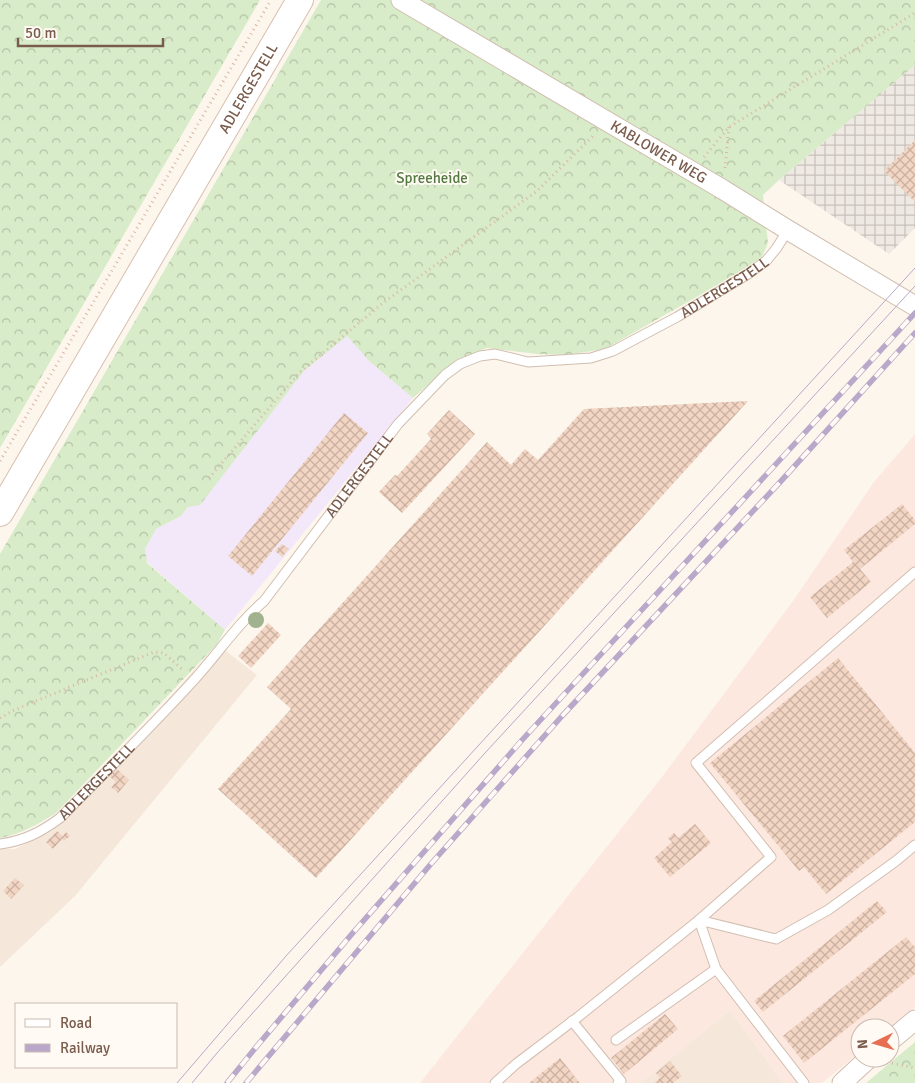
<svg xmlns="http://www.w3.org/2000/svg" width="915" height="1083" font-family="Signika,sans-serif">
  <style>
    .residential { fill: #f5e8da }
    .commercial { fill: #fde8e0 }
    .industrial { fill: url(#industrial-grid) }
    .education { fill: #f3e8fa }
    .forest { fill: url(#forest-crowns) }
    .building { fill: url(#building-cross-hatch) }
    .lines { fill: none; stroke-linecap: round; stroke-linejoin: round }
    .lane-casing { stroke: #d1beb0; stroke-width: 11 }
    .street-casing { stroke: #d1beb0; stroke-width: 21 }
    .secondary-casing { stroke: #d6c0b0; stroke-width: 28 }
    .path { stroke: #d9b8a5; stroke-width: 3; stroke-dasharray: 1 4; stroke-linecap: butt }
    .lane { stroke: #fff; stroke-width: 9 }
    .street { stroke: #fff; stroke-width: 19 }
    .secondary { stroke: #fff; stroke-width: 26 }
    .tram { stroke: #b9a8c9; stroke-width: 1 }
    .rail-casing { stroke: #b9a8c9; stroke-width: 5.5 }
    .rail { stroke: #fffaf3; stroke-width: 4; stroke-dasharray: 11; stroke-linecap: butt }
    .tree { fill: #a0b28e }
    .labels { text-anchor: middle; stroke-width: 4; stroke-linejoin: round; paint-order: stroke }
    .street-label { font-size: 15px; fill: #7a5c4d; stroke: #fffaf3 }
    .park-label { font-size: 15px; fill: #537a41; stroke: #fffaf3 }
  </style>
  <defs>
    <pattern id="industrial-grid" width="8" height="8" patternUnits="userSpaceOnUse" patternTransform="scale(1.25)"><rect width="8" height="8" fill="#efe9e4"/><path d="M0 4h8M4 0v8" fill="none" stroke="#c7c0bb"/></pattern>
    <pattern id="forest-crowns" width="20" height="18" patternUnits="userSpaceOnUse" patternTransform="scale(1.25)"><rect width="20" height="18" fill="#d8ecc9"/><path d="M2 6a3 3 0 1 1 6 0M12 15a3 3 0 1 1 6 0" fill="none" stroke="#b4c2a5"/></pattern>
    <pattern id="building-cross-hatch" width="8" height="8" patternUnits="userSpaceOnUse" patternTransform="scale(1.25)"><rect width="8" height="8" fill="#f3d5c3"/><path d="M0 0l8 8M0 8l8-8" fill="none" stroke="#cab0a1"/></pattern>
  </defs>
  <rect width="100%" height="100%" fill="#fdf6ec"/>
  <g class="residential">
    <polygon points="217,644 257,675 75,896 0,967 0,849 15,849 52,831"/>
    <polygon points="730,1010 783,1083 640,1083"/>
  </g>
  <polygon class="commercial" points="915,434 915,1007 889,1028 860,1028 860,1052 822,1083 783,1083 730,1010 640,1083 420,1083 662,777 793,601 874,482"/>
  <polygon class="industrial" points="915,65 915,228 889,254 779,180"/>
  <polygon class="education" points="347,336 369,361 413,398 225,630 147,562 145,549 156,529 181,516 304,371"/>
  <g class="forest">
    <polygon points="0,0 260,0 0,448"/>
    <path d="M321,0H915V65L779,180L763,195L768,243L762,257L742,270L693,299L605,349L566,355L537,354L487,348L456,360L413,398L369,361L347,336L304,371L200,505L188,507L181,516L156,529L145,549L147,563L225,630L217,644L57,812C39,824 21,834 0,838V554Z"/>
    <polygon points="915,1042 915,1083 866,1083"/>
  </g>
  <g class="building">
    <polygon points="915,140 915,202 884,171"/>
    <polygon points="748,401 316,878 218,789 291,709 267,687 487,442 511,465 525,449 538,460 584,409"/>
    <polygon points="449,410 475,434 402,513 379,492 395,475 397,476 431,439 427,434"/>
    <polygon points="344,413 368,433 252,576 228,556"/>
    <polygon points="902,504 915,520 915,524 860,569 871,582 827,618 810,597 853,562 844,550"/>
    <polygon points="282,544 289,549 282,557 275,551"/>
    <polygon points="268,623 281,635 251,668 238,656"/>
    <polygon points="838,658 915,753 915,822 826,894 804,867 799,871 710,763"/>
    <polygon points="116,768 129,780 118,793 111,787 116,782 109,776"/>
    <polygon points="695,824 711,843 670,877 654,858 672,842 668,838 674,833 678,838"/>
    <polygon points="57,831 63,836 66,832 70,836 64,841 62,839 53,849 46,842"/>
    <polygon points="15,878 24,885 11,899 3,891"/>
    <polygon points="877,901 887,912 763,1012 754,1001"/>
    <polygon points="906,937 915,947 915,974 804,1063 783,1036"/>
    <polygon points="665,1014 678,1029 624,1074 611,1058"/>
    <polygon points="560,1058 580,1083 529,1083"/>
    <polygon points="670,1061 682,1076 673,1083 654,1083 660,1078 656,1073"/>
  </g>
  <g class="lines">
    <g class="lane-casing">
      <g id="lane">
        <path id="s1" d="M0,844C24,841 41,832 60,818C105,773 150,728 193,681C217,655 237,624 264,601L398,424L445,375L460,364L480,356L495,354L528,362L591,358L613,351L677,317L748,274L766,261L776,249L788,230"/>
        <polyline points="572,1021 621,1081 618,1083"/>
        <polyline points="616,1040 716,969"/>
        <polyline points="495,1083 516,1064 578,1017 699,920 771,857 696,763 915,572"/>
        <polyline points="804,1083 716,969 699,920 776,939 828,910 896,861 915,845"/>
      </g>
    </g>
    <g class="street-casing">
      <g id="street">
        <path id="s2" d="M401,0L722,189L788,230L915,306"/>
        <polyline points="890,1041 915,1020"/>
        <polyline points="842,1083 869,1058"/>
      </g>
    </g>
    <g class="secondary-casing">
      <g id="secondary">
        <path id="s3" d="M0,513L300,0"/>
      </g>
    </g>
    <g class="path">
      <polyline points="704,157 729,127 915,13"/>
      <polyline points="725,168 729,127"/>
      <polyline points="0,461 271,0"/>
      <polyline points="209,478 300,372 383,303 537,191 595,134"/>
      <polyline points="0,718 12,711 154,652 164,653 184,671"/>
      <polyline points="887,1062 915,1068"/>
    </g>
    <use href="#lane" class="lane"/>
    <use href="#street" class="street"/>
    <use href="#secondary" class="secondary"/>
    <g class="tram">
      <polyline points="177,1083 286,956 915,268"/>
      <polyline points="192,1083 217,1053 485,753 915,286"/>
    </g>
    <g class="rail-casing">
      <g id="rail">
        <polyline points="227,1083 257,1046 351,935 523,739 915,313"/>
        <polyline points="246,1083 430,865 562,716 782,480 915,333"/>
      </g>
    </g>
    <use href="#rail" class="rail"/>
  </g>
  <circle class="tree" cx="256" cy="620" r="8"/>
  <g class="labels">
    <g class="street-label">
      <text dy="5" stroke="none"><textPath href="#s3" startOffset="492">ADLERGESTELL</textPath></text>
      <text dy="5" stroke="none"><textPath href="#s2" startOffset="299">KABLOWER WEG</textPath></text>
      <text dy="5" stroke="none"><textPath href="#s1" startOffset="958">ADLERGESTELL</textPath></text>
      <text dy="5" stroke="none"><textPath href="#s1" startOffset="522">ADLERGESTELL</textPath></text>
      <text dy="5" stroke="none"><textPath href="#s1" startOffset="118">ADLERGESTELL</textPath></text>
    </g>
    <g class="park-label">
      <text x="432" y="183">Spreeheide</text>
    </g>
  </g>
  <rect x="15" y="1003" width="162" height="65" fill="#fffaf3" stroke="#cabbb1"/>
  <rect x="25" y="1019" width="25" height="8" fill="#ffffff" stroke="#cabbb1"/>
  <text x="60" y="1028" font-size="15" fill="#7a5c4d">Road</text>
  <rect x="25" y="1044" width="25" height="8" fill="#b9a8c9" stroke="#cabbb1"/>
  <text x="60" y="1053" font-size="15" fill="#7a5c4d">Railway</text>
  <g transform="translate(875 1043) rotate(265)"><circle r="24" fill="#fffaf3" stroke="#cabbb1"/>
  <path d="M0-4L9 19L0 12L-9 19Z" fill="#e76f51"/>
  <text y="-8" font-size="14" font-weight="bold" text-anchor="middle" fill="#7a5c4d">N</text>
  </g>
  <path d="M18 38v8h145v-8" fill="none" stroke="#7a5c4d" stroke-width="2.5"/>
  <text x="25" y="38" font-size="15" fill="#7a5c4d" stroke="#fffaf3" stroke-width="4" paint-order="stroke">50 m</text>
</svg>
